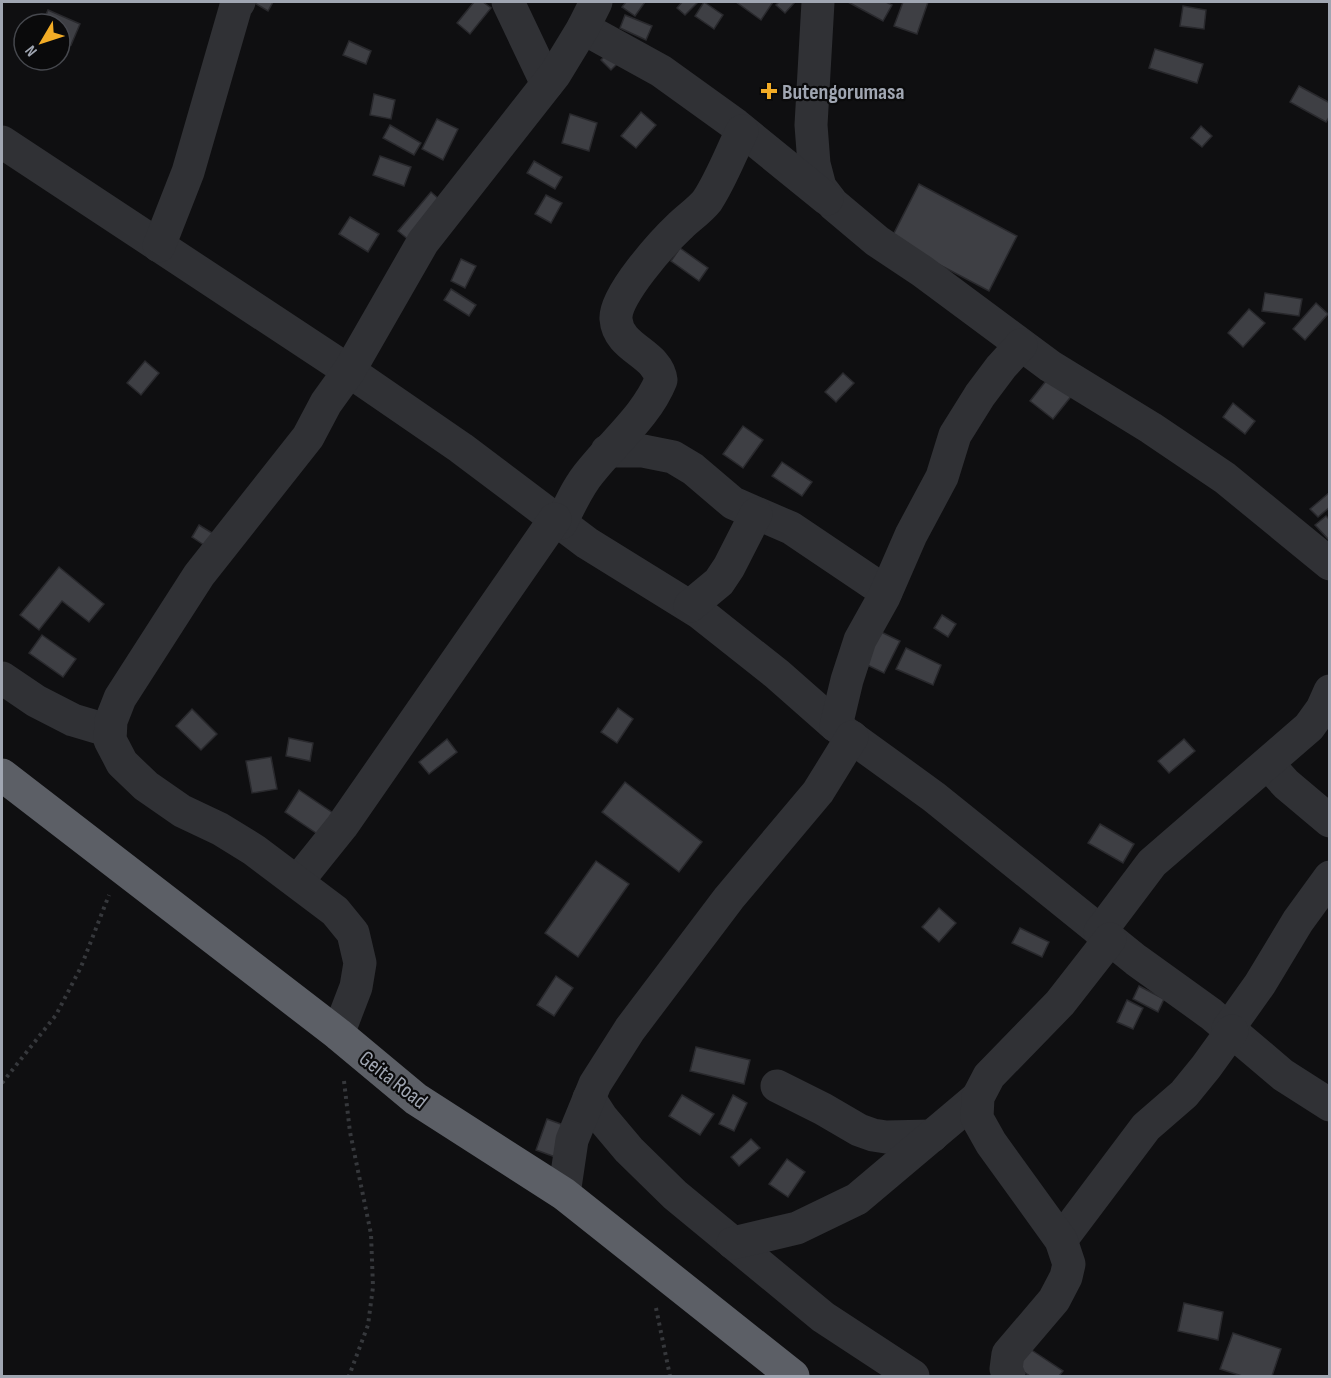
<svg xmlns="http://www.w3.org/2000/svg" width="1331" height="1378" font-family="'Sofia Sans Condensed',sans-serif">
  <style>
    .building { fill: #3e3f44; stroke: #29292d; stroke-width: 1.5 }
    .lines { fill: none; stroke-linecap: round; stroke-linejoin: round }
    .path { stroke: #36383c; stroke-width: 4; stroke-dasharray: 3 4.5; stroke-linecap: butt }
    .minor { stroke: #303135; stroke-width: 33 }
    .highway { stroke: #5c5f66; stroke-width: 33 }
    .poi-dot { fill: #f2ac26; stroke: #0a0a0b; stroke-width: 2 }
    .labels { text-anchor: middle; stroke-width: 4.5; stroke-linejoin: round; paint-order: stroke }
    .poi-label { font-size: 22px; font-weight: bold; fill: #a0a6b2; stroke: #0a0a0b; text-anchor: start }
    .street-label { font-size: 22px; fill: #a0a6b2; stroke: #0a0a0b }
  </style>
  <rect width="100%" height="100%" fill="#0f0f11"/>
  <g class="building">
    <polygon points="253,2 273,2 268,11"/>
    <polygon points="474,2 483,2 491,8 470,34 457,23"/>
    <polygon points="626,2 645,2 635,16 622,7"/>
    <polygon points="682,2 698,2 685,15 677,8"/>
    <polygon points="704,2 723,15 714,29 695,16"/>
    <polygon points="736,2 773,2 761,20"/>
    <polygon points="779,2 795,2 785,13 776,5"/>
    <polygon points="848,2 886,2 892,5 883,21"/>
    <polygon points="903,2 928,2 917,34 894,26"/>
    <polygon points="1183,6 1206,10 1204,29 1180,26"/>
    <polygon points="48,10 80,24 71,45 60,41 60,24 42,24"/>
    <polygon points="625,15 652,26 646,40 620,28"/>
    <polygon points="349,41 371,51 366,64 343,55"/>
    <polygon points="613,47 623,58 611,70 601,60"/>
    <polygon points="1155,49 1203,64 1197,83 1149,68"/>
    <polygon points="1299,86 1330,103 1330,116 1326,122 1290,102"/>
    <polygon points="374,94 395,100 391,119 370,115"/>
    <polygon points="641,112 656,125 636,148 621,136"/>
    <polygon points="570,114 597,123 589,151 562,143"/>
    <polygon points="437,119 458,129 443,160 422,149"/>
    <polygon points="390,125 421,143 414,155 383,138"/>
    <polygon points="1201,126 1212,136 1202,147 1191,138"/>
    <polygon points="380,156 411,167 404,186 373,175"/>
    <polygon points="534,161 562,177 555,189 527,173"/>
    <polygon points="919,184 1017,236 989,291 891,239"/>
    <polygon points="431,192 449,208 416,246 398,231"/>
    <polygon points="546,195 562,203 551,223 535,214"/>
    <polygon points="350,217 379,234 368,252 339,234"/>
    <polygon points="680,248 708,268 699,281 671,261"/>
    <polygon points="461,259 476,266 465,288 451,281"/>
    <polygon points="451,289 476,305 469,316 444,300"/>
    <polygon points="1265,293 1302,299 1299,316 1262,311"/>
    <polygon points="1316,303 1328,314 1305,340 1293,329"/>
    <polygon points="1249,309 1265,323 1243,347 1228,333"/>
    <polygon points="145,361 159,373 141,395 127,383"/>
    <polygon points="843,373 854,383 836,402 825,392"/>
    <polygon points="1050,376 1073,394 1053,419 1030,401"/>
    <polygon points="1233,403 1255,421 1245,434 1223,417"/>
    <polygon points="743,426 763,440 743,468 723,454"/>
    <polygon points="782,462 812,482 802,496 772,476"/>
    <polygon points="1330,492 1330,507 1318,517 1310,509"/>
    <polygon points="1326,516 1330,520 1330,541 1315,525"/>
    <polygon points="199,525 217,536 210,549 192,537"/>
    <polygon points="59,567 104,604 89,622 62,601 39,630 20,615"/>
    <polygon points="942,615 956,624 948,637 934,628"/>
    <polygon points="879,631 900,641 884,673 863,663"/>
    <polygon points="42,635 76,659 63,677 29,653"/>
    <polygon points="906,648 941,665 933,685 896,669"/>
    <polygon points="618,708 633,719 617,743 601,732"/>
    <polygon points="192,709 217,734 201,750 176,726"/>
    <polygon points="289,738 313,743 310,761 286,756"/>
    <polygon points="447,739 457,752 429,774 419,762"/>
    <polygon points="1184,739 1195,751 1169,773 1158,761"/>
    <polygon points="271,757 277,789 252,793 246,761"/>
    <polygon points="625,782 702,842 679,872 602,812"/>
    <polygon points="299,790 336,815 322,837 285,812"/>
    <polygon points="1100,824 1134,844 1123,863 1088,843"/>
    <polygon points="596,861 629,884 578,957 545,933"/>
    <polygon points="939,908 956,923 939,942 922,927"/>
    <polygon points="1020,928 1049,942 1042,957 1012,943"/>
    <polygon points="556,976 573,988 554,1016 537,1005"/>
    <polygon points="1139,986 1164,999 1158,1012 1133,999"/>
    <polygon points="1127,1000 1143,1008 1133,1029 1117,1022"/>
    <polygon points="696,1047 750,1060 744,1084 690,1071"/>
    <polygon points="682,1095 714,1114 700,1135 669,1116"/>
    <polygon points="733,1095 747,1103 734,1131 719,1124"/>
    <polygon points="547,1119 569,1127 558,1158 536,1150"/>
    <polygon points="751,1139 760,1148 739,1166 731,1157"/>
    <polygon points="787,1159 805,1172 788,1197 769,1184"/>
    <polygon points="1184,1303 1223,1312 1218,1340 1178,1331"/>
    <polygon points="1233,1333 1281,1349 1272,1376 1242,1376 1220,1369"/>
    <polygon points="1030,1349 1063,1371 1059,1376 1030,1376 1018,1368"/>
  </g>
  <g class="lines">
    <g class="path">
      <polyline points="344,1081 350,1132 371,1234 373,1287 368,1325 349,1376"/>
      <polyline points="2,1083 56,1015 81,967 109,895"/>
      <polyline points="656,1308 670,1376"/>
    </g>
    <g class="minor">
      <polyline points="508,2 547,84"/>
      <polyline points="818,2 811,125 814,164 820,187 833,204 877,241 922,271 1050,366 1151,428 1225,478 1330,564"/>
      <polyline points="583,28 661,71 736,125 827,199"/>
      <polyline points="2,142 349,371 461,448 587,543 700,613 777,674 836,726 934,797 1136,960 1211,1014 1283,1075 1330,1105"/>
      <polyline points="159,246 188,172 236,6 239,2"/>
      <polyline points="607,451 643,451 673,457 693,469 733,503 791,528 886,592"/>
      <path d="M561,523C570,505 578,486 591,471C614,442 647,415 661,380C658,353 618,349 616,319C614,296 663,242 680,226C689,217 699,211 707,201C721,180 731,153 742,131"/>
      <polyline points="690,606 719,582 729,567 756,514"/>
      <polyline points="2,678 36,701 73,720 110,731"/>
      <polyline points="836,726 847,680 860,640 884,597 911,535 942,477 955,435 980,395 1001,367 1021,345"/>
      <polyline points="1268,764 1286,784 1330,821"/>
      <polyline points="297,882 342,826 555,519"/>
      <polyline points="1100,932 1152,863 1309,727 1322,709 1330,691"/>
      <polyline points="1228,1029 1260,984 1298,921 1330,877"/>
      <polyline points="338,1034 356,987 360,963 353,933 335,911 254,850 220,829 182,811 146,786 122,763 110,740 111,721 120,698 199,575 308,437 326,403 349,371 423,242 555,74 583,28 596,2"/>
      <polyline points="777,1086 823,1109 859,1130 873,1135 886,1137 932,1136"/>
      <polyline points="589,1098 602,1118 629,1150 675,1195 823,1317 913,1376"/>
      <polyline points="564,1194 572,1140 595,1084 630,1029 729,898 818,792 852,737"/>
      <polyline points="1061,1240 1146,1127 1184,1094 1206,1067 1232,1031"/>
      <polyline points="733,1243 797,1228 857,1199 978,1097"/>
      <polyline points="1009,1376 1006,1369 1008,1354 1054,1300 1066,1277 1069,1264 1061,1240 991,1143 977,1118 978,1097 989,1076 1060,1003 1110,939"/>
    </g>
    <polyline class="highway" points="2,775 338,1034 416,1099 564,1194 793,1376"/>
  </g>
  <path class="poi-dot" d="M766 82h6v6h6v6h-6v6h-6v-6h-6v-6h6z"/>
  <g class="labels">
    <g class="poi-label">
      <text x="782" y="99">Butengorumasa</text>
    </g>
    <g class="street-label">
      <text transform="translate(394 1079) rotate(38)" y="8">Geita Road</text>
    </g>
  </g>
  <rect width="1331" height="1378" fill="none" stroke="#a0a6b2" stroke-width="6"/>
  <g transform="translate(42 42) rotate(231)"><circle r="28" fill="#0a0a0b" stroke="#46484e" stroke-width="1.5"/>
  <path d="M0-4.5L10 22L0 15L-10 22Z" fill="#f2ac26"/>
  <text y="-9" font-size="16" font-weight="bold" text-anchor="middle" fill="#a0a6b2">N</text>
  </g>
</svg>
